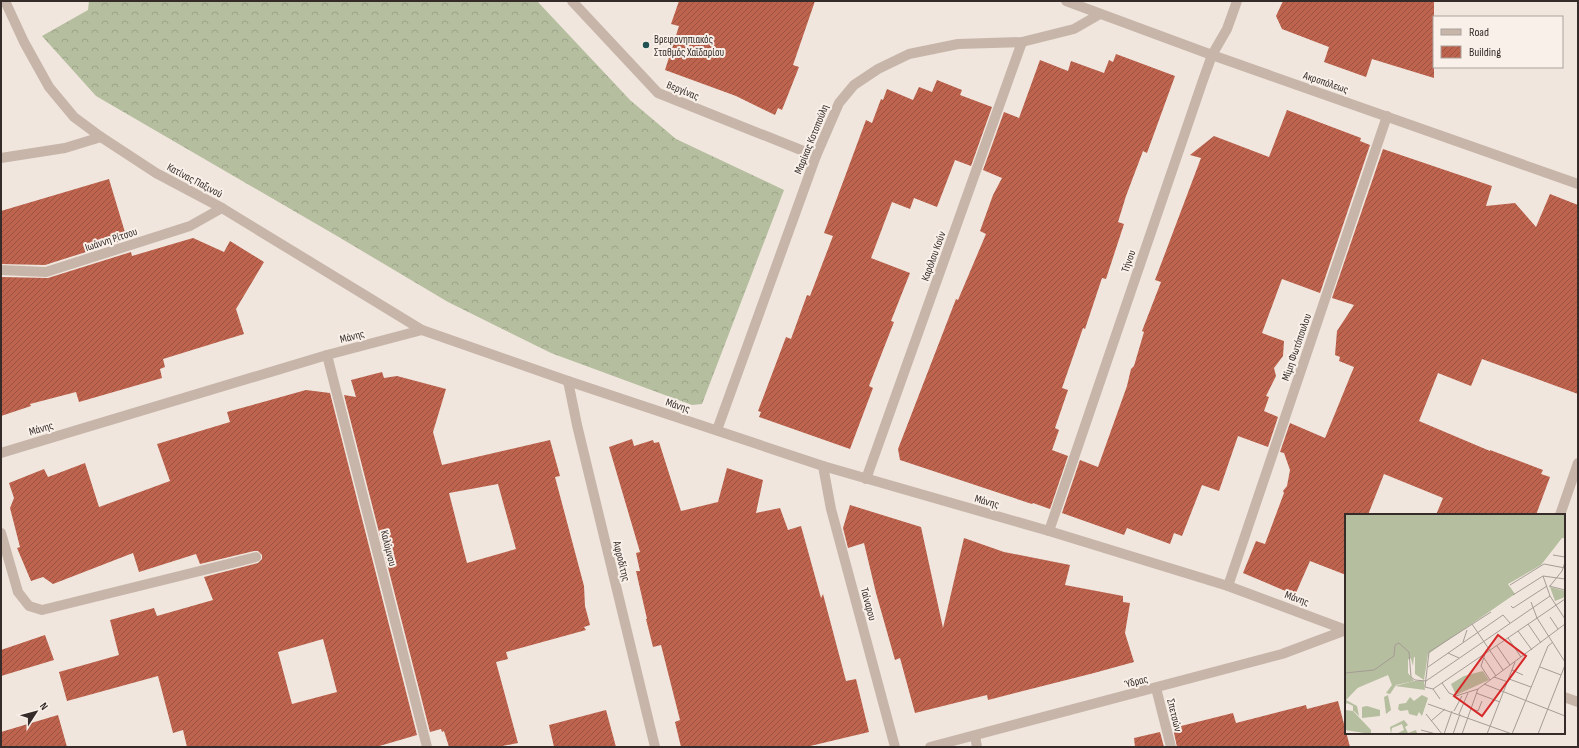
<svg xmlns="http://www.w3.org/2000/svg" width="1579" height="748" font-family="'Sofia Sans Condensed',sans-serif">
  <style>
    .forest { fill: url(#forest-crowns) }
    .building { fill: url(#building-hatch); fill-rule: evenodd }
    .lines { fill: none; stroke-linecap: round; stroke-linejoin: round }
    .lane { stroke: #c7b5a9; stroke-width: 10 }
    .street { stroke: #c7b5a9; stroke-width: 10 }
    .poi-dot { fill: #215354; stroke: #f8f0e9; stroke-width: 1.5 }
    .labels { text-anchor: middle; stroke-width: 4; stroke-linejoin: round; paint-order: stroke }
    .poi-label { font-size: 11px; fill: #352c29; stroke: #f8f0e9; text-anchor: start }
    .street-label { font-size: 11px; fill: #352c29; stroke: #f8f0e9 }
    .inset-road { fill: none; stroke: #a59c95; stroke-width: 1 }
    .view { fill: #d62828; fill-opacity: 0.15; stroke: #d62828; stroke-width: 2 }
    .inset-edge { fill: none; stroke: #352c29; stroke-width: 2 }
  </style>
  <defs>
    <pattern id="forest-crowns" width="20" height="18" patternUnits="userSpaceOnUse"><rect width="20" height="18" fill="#b5be9e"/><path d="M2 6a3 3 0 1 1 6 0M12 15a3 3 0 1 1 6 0" fill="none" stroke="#9ca388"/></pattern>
    <pattern id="building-hatch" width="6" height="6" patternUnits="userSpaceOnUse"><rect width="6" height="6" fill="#bd634e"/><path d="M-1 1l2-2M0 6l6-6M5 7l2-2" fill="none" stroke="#9a5241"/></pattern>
  </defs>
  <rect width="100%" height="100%" fill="#f0e6dd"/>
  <polygon class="forest" points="89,1 537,1 630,100 676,139 784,190 702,404 692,405 551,353 448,302 337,236 96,96 42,36 88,10"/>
  <g class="building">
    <polygon points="679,1 815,1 793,65 799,67 782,110 778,108 775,115 736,96 665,70 679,26 671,24"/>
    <polygon points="1283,1 1434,1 1434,78 1372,59 1366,77 1324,62 1329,47 1282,29 1276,16"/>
    <polygon points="1116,54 1175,76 1147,153 1143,151 1126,196 1118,222 1124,224 1106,279 1102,278 1085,329 1083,328 1062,388 1068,390 1055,428 1059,430 1052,450 1068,456 1050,509 1033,503 1032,504 900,460 898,449 956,299 958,300 986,234 980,231 993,195 1002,178 983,170 1004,112 1019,118 1040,60 1068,71 1071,61 1104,73 1109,60 1113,62"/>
    <polygon points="937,80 962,90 960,95 992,107 971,166 955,160 937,207 914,198 910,209 892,202 871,258 910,273 891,321 894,322 869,386 873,388 850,449 759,417 761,412 758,411 786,337 791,339 807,295 810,296 833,236 824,233 866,120 872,123 881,99 883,100 887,89 913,100 919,87 932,92"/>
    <polygon points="1287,110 1361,138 1360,141 1370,145 1320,293 1282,279 1262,333 1284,341 1283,356 1274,368 1276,376 1266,396 1269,397 1264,411 1278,417 1268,447 1238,436 1219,491 1202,485 1182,536 1174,533 1170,544 1127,528 1124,535 1062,513 1080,460 1098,467 1127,386 1131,369 1134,366 1144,332 1142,331 1161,282 1155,280 1201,158 1190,155 1214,136 1269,157"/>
    <polygon points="1383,149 1492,186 1486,206 1515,203 1536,227 1550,194 1578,205 1578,394 1482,359 1471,386 1438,373 1419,421 1490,451 1490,450 1543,470 1541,474 1550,477 1536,515 1436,515 1443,498 1384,474 1368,515 1346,515 1346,575 1310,561 1295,595 1243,573 1256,541 1265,544 1284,493 1283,491 1287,486 1290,470 1284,453 1280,452 1290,423 1325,438 1354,367 1339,361 1340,357 1335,355 1337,331 1354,305 1332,298"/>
    <polygon points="109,179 127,239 45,265 1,264 1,211"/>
    <polygon points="193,238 224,252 230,241 264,262 236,309 244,334 163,359 165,367 160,369 162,378 79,402 76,392 30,404 31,406 1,416 1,277 48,278 131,252 132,256"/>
    <path d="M382,372L384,378L397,376L446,389L433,432L442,465L550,440L560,476L555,477L584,586L585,606L590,625L584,627L586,630L506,652L508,659L496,662L518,743L497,747H449L444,731L442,732L441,729L430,732L344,395L356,397L351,380ZM498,484L516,549L467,563L449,493Z"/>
    <path d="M306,390L330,393L417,735L376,747H187L183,730L173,733L158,676L67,701L59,672L119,655L110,620L154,608L157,616L213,600L204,577L258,563L262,559V555L258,551H254L200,564L196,554L139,572L133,553L53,584L43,577L31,581L17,548L20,547L10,508L14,498L9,483L44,469L48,477L85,463L99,507L170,481L157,444L230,422L227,412ZM323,639L337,692L292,704L278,652Z"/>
    <polygon points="632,439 634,446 653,440 654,443 659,442 681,511 718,502 727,468 763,480 756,513 780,508 788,530 801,526 821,598 823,594 846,681 856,679 869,732 806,747 681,747 675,722 680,720 661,645 653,647 646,619 647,619 636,571 640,571 636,553 640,552 609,447"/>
    <polygon points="850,505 921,527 943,628 964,538 1004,552 1070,565 1065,585 1123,596 1123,602 1130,603 1125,633 1134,662 1094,673 988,700 987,695 915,713 900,658 895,660 876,593 864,543 848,548 843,528"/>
    <polygon points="45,635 54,660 1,676 1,650"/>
    <polygon points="1338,701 1350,747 1177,747 1173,728 1233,713 1236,723 1306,705 1307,709"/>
    <polygon points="606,710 616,747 554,747 549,725"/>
    <polygon points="58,715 67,747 1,747 1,732"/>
    <polygon points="1160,732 1164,747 1135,747 1134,738"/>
  </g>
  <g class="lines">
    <polyline class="lane" points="572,1 658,93 816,156"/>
    <g class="street">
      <polyline points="5,1 24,42 49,87 74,117 101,137 156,173 222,208 422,330 568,381 823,466 1049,531 1228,586 1346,630"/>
      <polyline points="1066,1 1212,55 1578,184"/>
      <polyline points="1,158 65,148 101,137"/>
      <polyline points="1,270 46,272 190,226 222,208"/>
      <polyline points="327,355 427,747"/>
      <polyline points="568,381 577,425 655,747"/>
      <polyline points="717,430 816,156 839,103 854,85 878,69 909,54 958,44 1022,42 1074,29 1100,14"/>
      <polyline points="1,453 327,355 422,330"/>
      <polyline points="823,466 831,509 895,747"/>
      <polyline points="866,479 1022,42"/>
      <polyline points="1560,515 1578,463"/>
      <polyline points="1049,531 1202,83 1212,55 1227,29 1237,1"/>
      <polyline points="1,533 18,592 29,606 42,610 256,557"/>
      <polyline points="1228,586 1387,116"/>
      <polyline points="1156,688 1171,747"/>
      <polyline points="1564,697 1578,702"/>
      <polyline points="975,736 977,747"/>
      <polyline points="930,747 1282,654 1346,630"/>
    </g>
  </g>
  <circle class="poi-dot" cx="646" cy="45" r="4"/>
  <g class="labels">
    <g class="poi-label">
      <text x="654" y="43">Βρεφονηπιακός<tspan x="654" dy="13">Σταθμός Χαϊδαρίου</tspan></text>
    </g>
    <g class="street-label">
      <text transform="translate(1326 82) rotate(19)" y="4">Ακροπόλεως</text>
      <text transform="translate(683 90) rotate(22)" y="4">Βεργίνας</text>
      <text transform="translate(811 139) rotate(-68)" y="4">Μαρίκας Κοτοπούλη</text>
      <text transform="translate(195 180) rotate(28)" y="4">Κατίνας Παξινού</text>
      <text transform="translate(111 239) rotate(-18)" y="4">Ιωάννη Ρίτσου</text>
      <text transform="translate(933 256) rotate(-70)" y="4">Καρόλου Κούν</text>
      <text transform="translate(1128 261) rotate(-71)" y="4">Τήνου</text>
      <text transform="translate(352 336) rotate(-15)" y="4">Μάνης</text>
      <text transform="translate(1296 347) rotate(-71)" y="4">Μίμη Φωτόπουλου</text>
      <text transform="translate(678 405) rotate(18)" y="4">Μάνης</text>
      <text transform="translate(41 428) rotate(-17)" y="4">Μάνης</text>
      <text transform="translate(987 501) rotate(16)" y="4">Μάνης</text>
      <text transform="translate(389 548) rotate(76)" y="4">Καλύμνου</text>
      <text transform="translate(622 561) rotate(76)" y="4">Αφροδίτης</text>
      <text transform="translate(1297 598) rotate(20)" y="4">Μάνης</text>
      <text transform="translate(869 604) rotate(75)" y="4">Ταίναρου</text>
      <text transform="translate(1136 681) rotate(-15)" y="4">Ύδρας</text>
      <text transform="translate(1175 715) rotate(76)" y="4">Σπετσών</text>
    </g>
  </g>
  <g transform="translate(1345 514)">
    <rect width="220" height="220" fill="#f0e6dd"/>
    <path d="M0,0H220V24H217L196,51L163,70L170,80L83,140L79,166L70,160V143L28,158L0,187ZM205,73L220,77V83L210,87ZM69,167H79L80,176L50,172Z" fill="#b5be9e"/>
    <path d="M152,0L137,7L131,15L126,12L133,1ZM24,7L41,10L53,21L66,28L68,37L65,42L57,45L48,38L41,45L40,38L31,44L25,38L7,37L4,34L2,31L12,13ZM88,20L95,27L105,24L102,33L109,31L117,34V39L108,41L111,48L105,49L102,45L97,48L95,43L88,42L84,41L81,46L71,45L73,36L88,28ZM73,50L80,51L87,61V77L71,80L64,75L62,57L66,51ZM59,90L64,91L60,97L59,118L70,131L68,152L65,141L52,128L49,137L46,126L40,122L47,109L52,105L50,98ZM52,129L63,139V159L69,167L51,171L45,180L41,179L47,171L43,161L10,175L1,186L12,192L14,202L9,197H8L26,216V220L0,216V196L8,197V192L2,189L0,192V170L3,168L0,161L26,157L50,142ZM138,157L144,166L111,181L106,170L119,162ZM43,181L46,196L41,200L39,183ZM77,181L83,184L77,202L74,198L72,202L64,200L63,196L55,197L53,195L54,190L61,189L65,183L69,187ZM22,192L35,196V202L17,204V193ZM59,206L63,211L60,213L63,219L71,216L72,219L57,220L53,219L59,216L57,210L47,214L46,220L45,213Z" fill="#b5be9e"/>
    <path class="inset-road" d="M208,41L220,43M198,62L205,82L220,105M165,71L199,50L220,54M204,72L220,76M205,72L217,57L220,48M168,81L198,62L220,65M186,88L192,104L220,148M166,92L168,94L202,72M205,103L213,115M127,110L158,156M183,110L196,129M173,117L187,136M163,124L176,143M118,128L122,116M152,132L165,151M103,139L114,144M140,140L136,152L145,166M139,144L151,162M83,153L158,101L165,109M195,153L216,161M167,156L178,161M0,159L29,156L49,142L50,131L54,129L64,138L66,163L70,166L81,167L205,82M149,163L163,168M164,165L186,173M97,169L104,179L111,182L133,175L220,110M139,170L220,202M88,175L220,85M88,175L80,173L84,138L146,98M88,175L95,185M131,179L155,188M83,190L167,220M126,195L133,197L137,187M109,197L117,182M81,200L97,220M114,200L123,179M86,207L100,195M76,216L91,220M99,220L107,197M108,220L115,200M117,220L133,175M142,220L170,148M167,220L203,132L208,128M193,220L220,151"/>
    <path class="view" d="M153,121L181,142L137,202L109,182Z"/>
    <rect width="220" height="220" class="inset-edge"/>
  </g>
  <rect width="1579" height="748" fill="none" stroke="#352c29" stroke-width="4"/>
  <rect x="1433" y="16" width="130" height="52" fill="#f8f0e9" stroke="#aaa29c"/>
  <rect x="1441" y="29" width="20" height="6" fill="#c7b5a9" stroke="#aaa29c"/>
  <text x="1469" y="36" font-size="12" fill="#352c29">Road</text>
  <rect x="1441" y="46" width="20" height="12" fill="url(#building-hatch)" stroke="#aaa29c"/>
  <text x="1469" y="56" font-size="12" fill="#352c29">Building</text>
  <g transform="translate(36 712) rotate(54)" stroke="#f8f0e9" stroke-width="3" paint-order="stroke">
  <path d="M0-3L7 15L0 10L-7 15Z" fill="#352c29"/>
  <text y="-6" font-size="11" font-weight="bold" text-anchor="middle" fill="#352c29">N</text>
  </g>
</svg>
